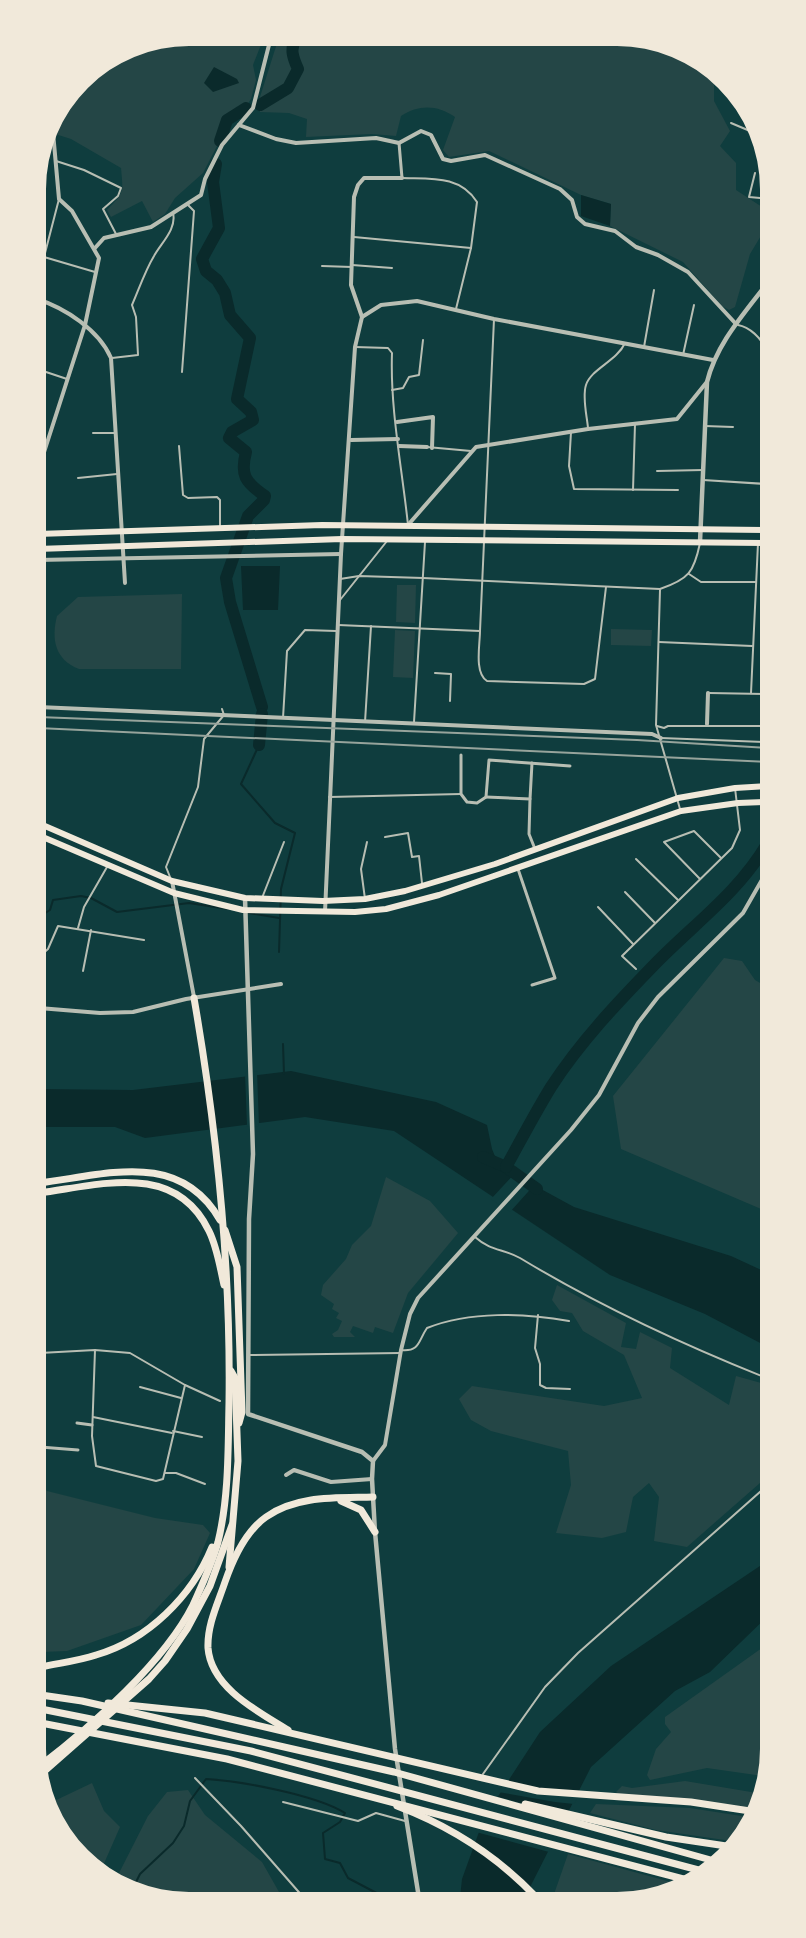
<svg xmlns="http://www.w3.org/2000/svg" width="806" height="1938" font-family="'Fira Sans',sans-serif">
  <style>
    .green { fill: #244646 }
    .water { fill: #0a2a2b }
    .pier { fill: #0f3d3e }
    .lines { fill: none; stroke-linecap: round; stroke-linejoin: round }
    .stream { stroke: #0a2a2b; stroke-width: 2 }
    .river { stroke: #0a2a2b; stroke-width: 12 }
    .service { stroke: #b8beb3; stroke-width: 2 }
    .pedestrian { stroke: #b8beb3; stroke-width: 3 }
    .minor { stroke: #b8beb3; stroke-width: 4 }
    .tertiary { stroke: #b8beb3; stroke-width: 4.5 }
    .primary { stroke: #f1e9da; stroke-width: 6 }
    .motorway { stroke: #f1e9da; stroke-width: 7 }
    .rail { stroke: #97a49c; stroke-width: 2 }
  </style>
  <rect width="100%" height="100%" fill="#0f3d3e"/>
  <g class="green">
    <path d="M189,36H261L262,42L253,65L256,80L251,99L240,115L228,125L203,173L175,198L165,214L153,222L142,201L111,217L107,210C125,192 123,191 121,168L71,139L49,132L52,122L88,74L131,48Z"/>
    <path d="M284,37L646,39L714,72V101L730,131L720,146L736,163V190L765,209V229L750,254L735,307L729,310L722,306L683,262L610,226L611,204L581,195L489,151L449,157L443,150L455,117C438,105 419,104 401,116L396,136L372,134L306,137L307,119L289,113L260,112V97L278,40Z"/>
    <polygon points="397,585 416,585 415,623 396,622"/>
    <path d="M182,594L181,669H79C55,660 51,639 57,616L78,597Z"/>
    <polygon points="611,629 652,630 651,646 611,645"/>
    <polygon points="395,630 415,631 413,678 393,677"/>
    <polygon points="724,958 742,961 755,980 767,987 768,1212 621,1149 613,1096"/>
    <polygon points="386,1177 430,1201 458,1233 408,1293 393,1333 375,1327 373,1333 353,1326 350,1332 355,1337 334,1337 332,1334 338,1330 342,1321 336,1318 339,1313 332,1309 334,1304 321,1295 323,1285 346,1259 352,1245 371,1226"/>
    <polygon points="557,1285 626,1323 621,1347 636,1349 640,1332 672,1348 670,1368 729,1405 736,1376 769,1385 769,1475 687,1547 654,1541 659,1497 649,1483 633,1497 626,1532 602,1538 556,1533 571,1485 568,1451 491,1431 471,1420 459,1399 472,1386 604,1406 642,1398 624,1355 583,1331 572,1313 560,1311 552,1300"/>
    <polygon points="40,1483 47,1491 155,1518 203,1525 210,1533 194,1569 141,1625 67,1651 41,1652"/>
    <polygon points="769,1643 770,1759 763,1776 707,1768 650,1780 647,1775 656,1749 671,1732 665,1724 665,1717"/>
    <polygon points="685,1781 757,1793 750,1811 624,1798 616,1792 622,1786 632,1788"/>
    <polygon points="92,1783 104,1811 120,1827 102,1868 81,1857 50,1803"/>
    <polygon points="188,1790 205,1815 262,1862 283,1899 160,1899 117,1877 148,1816 167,1792"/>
    <polygon points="596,1804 690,1808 748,1817 738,1842 656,1830 590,1813"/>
    <polygon points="568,1854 682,1885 656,1897 553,1897"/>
  </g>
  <g class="water">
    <polygon points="214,67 237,79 239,83 213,92 204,83"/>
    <polygon points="581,195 611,204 610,226 581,216"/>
    <polygon points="241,566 280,566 278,610 243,610"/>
    <polygon points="291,1071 436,1102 487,1125 492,1149 499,1166 574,1207 731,1256 768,1273 768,1347 705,1314 610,1275 394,1131 305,1117 145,1138 115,1127 39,1127 39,1089 133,1090"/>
    <polygon points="769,1560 769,1615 710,1672 675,1691 591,1767 525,1897 460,1898 462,1879 484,1818 540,1732 611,1666"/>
  </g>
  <g class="pier">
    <polygon points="257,1071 259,1126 247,1127 245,1072"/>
    <polygon points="516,1172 536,1183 510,1212 491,1199"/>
    <polygon points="503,1784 579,1795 574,1804 555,1802 498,1792"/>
    <polygon points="495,1796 568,1816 549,1852 476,1832 482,1817"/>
  </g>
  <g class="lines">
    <g class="stream">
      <polyline points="259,745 241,784 275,823 295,833 281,889 279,952"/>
      <polyline points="249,913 279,918"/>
      <polyline points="39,917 50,910 53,900 81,896 91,898 117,912 189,903 228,909"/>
      <polyline points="283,1044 284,1074"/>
      <path d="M134,1886L140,1874L173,1843L184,1826L190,1801L206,1779C241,1781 316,1795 345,1813L340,1822L323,1833L325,1859L340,1863L348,1878L386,1898"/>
    </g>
    <g class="river">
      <path d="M260,105L288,88L298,69C293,58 289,48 297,37"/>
      <polyline points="220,141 227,120 246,108"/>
      <path d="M216,164L213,182L219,228L202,259L206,271L217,280L225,293L230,315L250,338L237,399L251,412L253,420L232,432L229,438L246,452C240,475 245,482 265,496L264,500L248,516L226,578L230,602L262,707"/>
      <polyline points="259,745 262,714"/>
      <polyline points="483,1157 506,1167 537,1189"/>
      <path d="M506,1167C521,1140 535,1113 551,1087C580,1042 618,1002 655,964C694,924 738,893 767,844"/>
    </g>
    <g class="service">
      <polyline points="731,123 750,131 751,127"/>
      <polyline points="56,161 84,170 121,188 118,196 103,209 116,234"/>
      <polyline points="755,173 749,197 760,198 765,201"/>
      <path d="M402,178C431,179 460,175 477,202L471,248L456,309"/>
      <polyline points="59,199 44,257 95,272"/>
      <polyline points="354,237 471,248"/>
      <polyline points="352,265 392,268"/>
      <polyline points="322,266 352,267"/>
      <path d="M494,319L480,631C480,644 474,673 487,681L584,684L595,679L606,587"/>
      <path d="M738,325C749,327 762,338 765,349"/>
      <path d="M355,347L388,348L392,353C390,409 402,468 408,525"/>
      <polyline points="644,347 654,290"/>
      <polyline points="683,355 694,305"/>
      <path d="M112,358L138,355L136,317L132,305C139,289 145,271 154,256C161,243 177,229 173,213"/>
      <polyline points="37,369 67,379"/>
      <polyline points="182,372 194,211 187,204"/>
      <polyline points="37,379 41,370"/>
      <polyline points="392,390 403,388 409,377 419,375 423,340"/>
      <polyline points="705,426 733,427"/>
      <path d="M588,428C587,416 582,397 586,385C591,369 617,361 625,343"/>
      <polyline points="571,432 569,466 574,489 678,490"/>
      <polyline points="93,433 114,433"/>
      <polyline points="179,446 183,495 188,498 217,497 220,500 220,526"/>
      <polyline points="427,447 471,451"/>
      <polyline points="657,471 703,470"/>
      <polyline points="78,478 117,474"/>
      <polyline points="703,480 766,484"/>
      <polyline points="762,484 766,436"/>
      <polyline points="633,490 635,424"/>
      <polyline points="689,574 701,582 756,582"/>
      <path d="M340,579L359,576L423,578L660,589C689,579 694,572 700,543"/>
      <polyline points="660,590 656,725 680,809"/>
      <polyline points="340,600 387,541"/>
      <polyline points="338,625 480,631"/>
      <polyline points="659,642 752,646"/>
      <polyline points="435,673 451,674 450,701"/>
      <polyline points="709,693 766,694"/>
      <polyline points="751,693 758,543"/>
      <polyline points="283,718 287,651 305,630 336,631"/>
      <polyline points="365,722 371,626"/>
      <polyline points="414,722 425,542"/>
      <polyline points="657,726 664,728 668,726 767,726"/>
      <polyline points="661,738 767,742"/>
      <polyline points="329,797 461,794"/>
      <polyline points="385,837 408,833 412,857 419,856 422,883"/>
      <polyline points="636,859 678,900"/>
      <polyline points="170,877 166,867 198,787 204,739 224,715 222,709"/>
      <polyline points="700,879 664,842 694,831 721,858"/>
      <polyline points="625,892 655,923"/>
      <polyline points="262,898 284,842"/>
      <polyline points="365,899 361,869 367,842"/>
      <polyline points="598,907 633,944"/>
      <polyline points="78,928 84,907 107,867"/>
      <polyline points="39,957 48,949 58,926 144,940"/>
      <polyline points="636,969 622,956 732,848 740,830 735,788"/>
      <polyline points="83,971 91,930"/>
      <path d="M475,1237C492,1252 502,1248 520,1258C601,1307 681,1344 769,1379"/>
      <polyline points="538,1315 535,1348 540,1364 540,1385 546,1388 570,1389"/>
      <polyline points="95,1350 92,1436 96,1466 156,1481 163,1479 185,1385"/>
      <path d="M401,1350C420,1352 418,1341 427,1328C470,1311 524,1313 569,1321"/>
      <polyline points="40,1353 95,1350 130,1353 185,1385 220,1401"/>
      <polyline points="248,1355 401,1353"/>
      <polyline points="140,1387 181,1398"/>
      <polyline points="93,1417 172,1433"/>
      <polyline points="173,1431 202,1437"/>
      <polyline points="165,1473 176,1473 205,1484"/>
      <polyline points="483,1774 545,1687 578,1653 769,1484"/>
      <polyline points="195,1778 241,1826 304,1898"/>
      <polyline points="283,1802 358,1821 376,1813 405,1821"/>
    </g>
    <g class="pedestrian">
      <polyline points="399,143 402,178"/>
      <polyline points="461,755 461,794 467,802 477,803 486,797 489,760 570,766"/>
      <polyline points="486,797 530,799 529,834 535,849"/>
      <polyline points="530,799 532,763"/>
      <polyline points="518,869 555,978 532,985"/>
      <polyline points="77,1423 92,1425"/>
      <polyline points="40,1447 78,1450"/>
    </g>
    <g class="minor">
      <polyline points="239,125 276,139 296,143 376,138 399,143 421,131 431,135 443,159 451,161 485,155 560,189 572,200 577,217 585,224 615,231 636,247 658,255 688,272 736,324"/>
      <polyline points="95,248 104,238 151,227 201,195 205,179 222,145 253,108 271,37"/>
      <path d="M37,299C65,308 99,330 111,358L125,583"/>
      <polyline points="362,317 381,305 417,301 494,319 713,360"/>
      <polyline points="397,422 433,417 432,448"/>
      <polyline points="351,440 398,439"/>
      <polyline points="399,446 427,447"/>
      <polyline points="37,474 85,325 99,258 72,211 59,199 52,121"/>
      <polyline points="408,525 476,447 588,429 677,419 706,383"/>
      <polyline points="37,560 341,554"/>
      <polyline points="38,707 652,734 661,738"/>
      <polyline points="707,724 708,693"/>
      <polyline points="172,881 194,997"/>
      <polyline points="325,912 341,554 355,347 362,317 351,285 354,197 358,185 364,178 402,178"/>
      <polyline points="39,1008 100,1013 133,1012 186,999 281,984"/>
      <polyline points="373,1461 385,1445 401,1350 410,1314 418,1298 571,1130 599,1095 638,1023 658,997 743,913 767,871"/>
      <polyline points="286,1475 294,1470 331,1482 372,1479"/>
    </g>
    <g class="tertiary">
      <path d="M700,542L707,382C716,345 742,316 765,286"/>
      <polyline points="245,898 253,1154 249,1219 248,1414 362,1452 373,1461 372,1479 375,1532 395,1749 419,1898"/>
    </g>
    <g class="primary">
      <polyline points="37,534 322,525 766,530"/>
      <polyline points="37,549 342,539 766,543"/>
      <polyline points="38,823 172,881 245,898 323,901 365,899 405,891 495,864 678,798 735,788 767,786"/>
      <polyline points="38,835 174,893 243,910 355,912 386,909 439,895 681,811 738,803 767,802"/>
    </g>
    <g class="motorway">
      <path d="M39,1183C106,1175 179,1149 220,1220"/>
      <path d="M39,1193C101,1185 175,1161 209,1231C217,1247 220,1267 224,1285"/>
      <polyline points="225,1230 237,1267 242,1412 239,1423"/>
      <polyline points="341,1501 361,1510 375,1532"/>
      <polyline points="229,1567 238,1461 235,1378 231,1371"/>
      <path d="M41,1667C59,1663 78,1661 96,1655C148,1640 192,1596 212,1547"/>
      <polyline points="41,1695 82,1701 394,1772 718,1862"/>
      <polyline points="108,1703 205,1713 538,1791 691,1802 750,1811"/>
      <polyline points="41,1709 251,1751 706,1872"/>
      <polyline points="41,1723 227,1759 691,1881"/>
      <path d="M288,1730C259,1712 211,1688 208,1648C207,1625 218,1603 225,1582C233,1559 246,1531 266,1517C296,1495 338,1498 373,1497"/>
      <path d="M41,1765C91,1727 165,1661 193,1605C202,1585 212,1564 218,1542C229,1497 228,1449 229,1403C231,1268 217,1131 194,998"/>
      <polyline points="41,1774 149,1679 165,1661 187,1629 210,1586 232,1525"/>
      <polyline points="525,1804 666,1837 733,1847"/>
      <path d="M397,1806C450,1826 497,1856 536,1897"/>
    </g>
    <g class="rail">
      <polyline points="38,717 637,740 767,748"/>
      <polyline points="38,728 767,762"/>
    </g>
  </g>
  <path d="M0 0H806V1938H0ZM189 46H617A143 143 0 0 1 760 189V1749A143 143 0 0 1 617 1892H189A143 143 0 0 1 46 1749V189A143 143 0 0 1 189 46Z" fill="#f1e9da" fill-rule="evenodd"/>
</svg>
